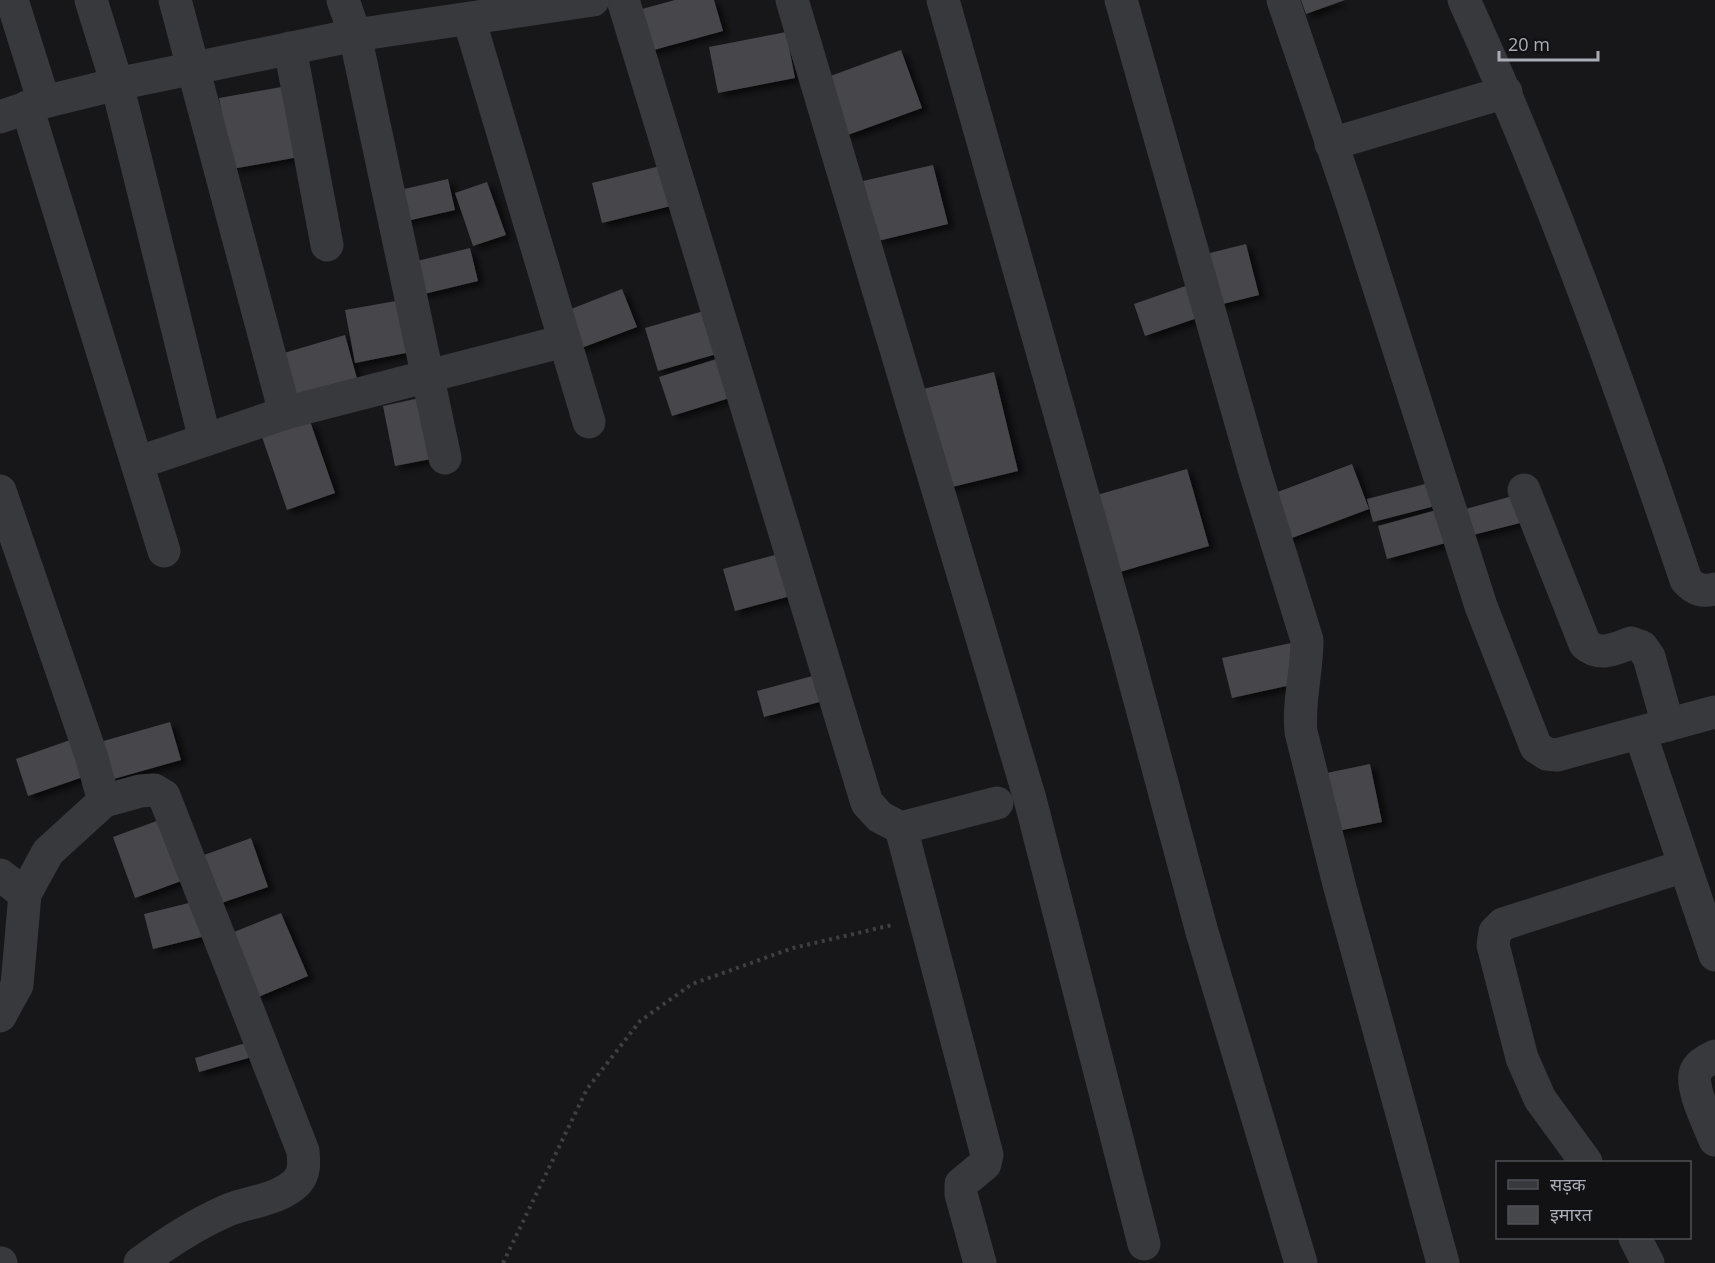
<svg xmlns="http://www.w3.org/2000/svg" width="1715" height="1263" font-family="'Open Sans','Noto Sans Devanagari',sans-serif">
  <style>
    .building { fill: #46474b; filter: url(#shadow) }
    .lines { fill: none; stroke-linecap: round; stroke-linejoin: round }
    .path { stroke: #3e3f44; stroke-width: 4; stroke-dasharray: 3 4.5; stroke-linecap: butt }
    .street { stroke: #38393d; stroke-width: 33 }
  </style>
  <defs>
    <filter id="shadow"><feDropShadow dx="6" dy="4" stdDeviation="3" flood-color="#0009"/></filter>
  </defs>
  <rect width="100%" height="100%" fill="#171719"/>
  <g class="building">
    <polygon points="675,0 714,0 723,31 643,53 631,12"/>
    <polygon points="1301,0 1345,0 1306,14"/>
    <polygon points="786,32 795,78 718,93 709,47"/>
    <polygon points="901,50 922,108 845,136 825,78"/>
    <polygon points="287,86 299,157 232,169 219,98"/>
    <polygon points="933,165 948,224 878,241 863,181"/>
    <polygon points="660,166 671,206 602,223 592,183"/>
    <polygon points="448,179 455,210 398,223 391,192"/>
    <polygon points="487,182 506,235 473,246 455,193"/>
    <polygon points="1246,244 1259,295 1215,306 1202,255"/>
    <polygon points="470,248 478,281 420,295 413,262"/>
    <polygon points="1194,283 1206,315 1145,336 1134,304"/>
    <polygon points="622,289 637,327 576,350 561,313"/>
    <polygon points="407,299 416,351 355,363 345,310"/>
    <polygon points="707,310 720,353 658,371 645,328"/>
    <polygon points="345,335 359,386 288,407 274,356"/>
    <polygon points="723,357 736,396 672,416 659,377"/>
    <polygon points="994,372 1018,471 944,489 919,390"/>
    <polygon points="424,397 436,458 395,466 383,406"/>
    <polygon points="310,421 335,493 287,510 262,437"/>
    <polygon points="1352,464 1369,509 1284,541 1267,496"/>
    <polygon points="1187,469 1209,546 1113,574 1090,497"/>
    <polygon points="1437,481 1443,504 1373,522 1367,499"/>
    <polygon points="1516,495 1524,522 1469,536 1462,510"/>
    <polygon points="1444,508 1453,541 1387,559 1378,526"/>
    <polygon points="786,552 798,594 735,611 723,569"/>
    <polygon points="1291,643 1300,683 1232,698 1222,658"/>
    <polygon points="816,675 823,701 764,717 757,691"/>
    <polygon points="170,722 181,760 110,780 100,742"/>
    <polygon points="73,739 86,776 28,796 16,759"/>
    <polygon points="1370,764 1382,822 1328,833 1317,775"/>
    <polygon points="162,819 184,880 135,898 113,837"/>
    <polygon points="251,838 268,887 210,907 193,859"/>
    <polygon points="201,900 210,935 153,949 144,914"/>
    <polygon points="281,913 308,976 256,998 229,934"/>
    <polygon points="259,1039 263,1054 199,1072 195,1058"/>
  </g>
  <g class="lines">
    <polyline class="path" points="503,1263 587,1089 640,1021 692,984 793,948 892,925"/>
    <g class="street">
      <polyline points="12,0 44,102"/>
      <polyline points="91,0 117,84 205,440"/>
      <polyline points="175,0 285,413"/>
      <polyline points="343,0 355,35 445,458"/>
      <polyline points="623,0 867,803 880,817 901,828 997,803"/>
      <polyline points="792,0 1030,799 1144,1244"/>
      <polyline points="943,0 1124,641 1202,932 1301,1263"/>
      <path d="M1121,0L1255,472L1307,640C1307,672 1298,701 1301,732L1340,888L1443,1263"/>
      <polyline points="1283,0 1352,203 1481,606 1536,747 1547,754 1557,755 1715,712"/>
      <path d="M1464,0C1550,189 1620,384 1686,580C1695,590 1702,592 1715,589"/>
      <polyline points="469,19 589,422"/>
      <polyline points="290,48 327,245"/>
      <polyline points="27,107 164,551"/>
      <polyline points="0,117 44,102 117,84 355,35 593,0"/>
      <polyline points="1331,144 1506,92"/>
      <polyline points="137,463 285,413 564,341"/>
      <path d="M1524,490L1585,644C1600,657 1614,649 1631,643L1642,647L1649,657L1668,725"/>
      <polyline points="0,491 91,755 104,801"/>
      <polyline points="1640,733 1715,955"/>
      <polyline points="901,828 987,1155 985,1164 961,1184 961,1194 980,1263"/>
      <polyline points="0,875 25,894"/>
      <path d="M0,1016L17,985L25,894L48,852L104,801L140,791L154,790L164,796L303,1151C304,1162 305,1173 297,1182C279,1200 251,1201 228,1210C196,1224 168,1242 140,1263"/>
      <path d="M1715,1056C1708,1060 1700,1063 1696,1071C1689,1085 1709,1125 1715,1140"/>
      <polyline points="1586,1162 1540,1099 1522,1058 1493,945 1495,932 1503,924 1684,866"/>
      <polyline points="1635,1238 1648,1263"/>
      <polyline points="0,1263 1,1263"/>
    </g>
  </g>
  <rect x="1496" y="1161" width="195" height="78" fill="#121214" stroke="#4f5055" stroke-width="1.5"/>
  <rect x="1508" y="1180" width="30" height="9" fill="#38393d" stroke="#4f5055" stroke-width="1.5"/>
  <text x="1550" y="1191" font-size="18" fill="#aaadb7">सड़क</text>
  <rect x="1508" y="1206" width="30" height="18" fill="#46474b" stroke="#4f5055" stroke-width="1.5"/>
  <text x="1550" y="1221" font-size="18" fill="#aaadb7">इमारत</text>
  <path d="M1499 51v9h99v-9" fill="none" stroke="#aaadb7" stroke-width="3"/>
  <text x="1508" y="51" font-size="18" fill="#aaadb7" stroke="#121214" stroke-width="4.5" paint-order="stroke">20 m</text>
</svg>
